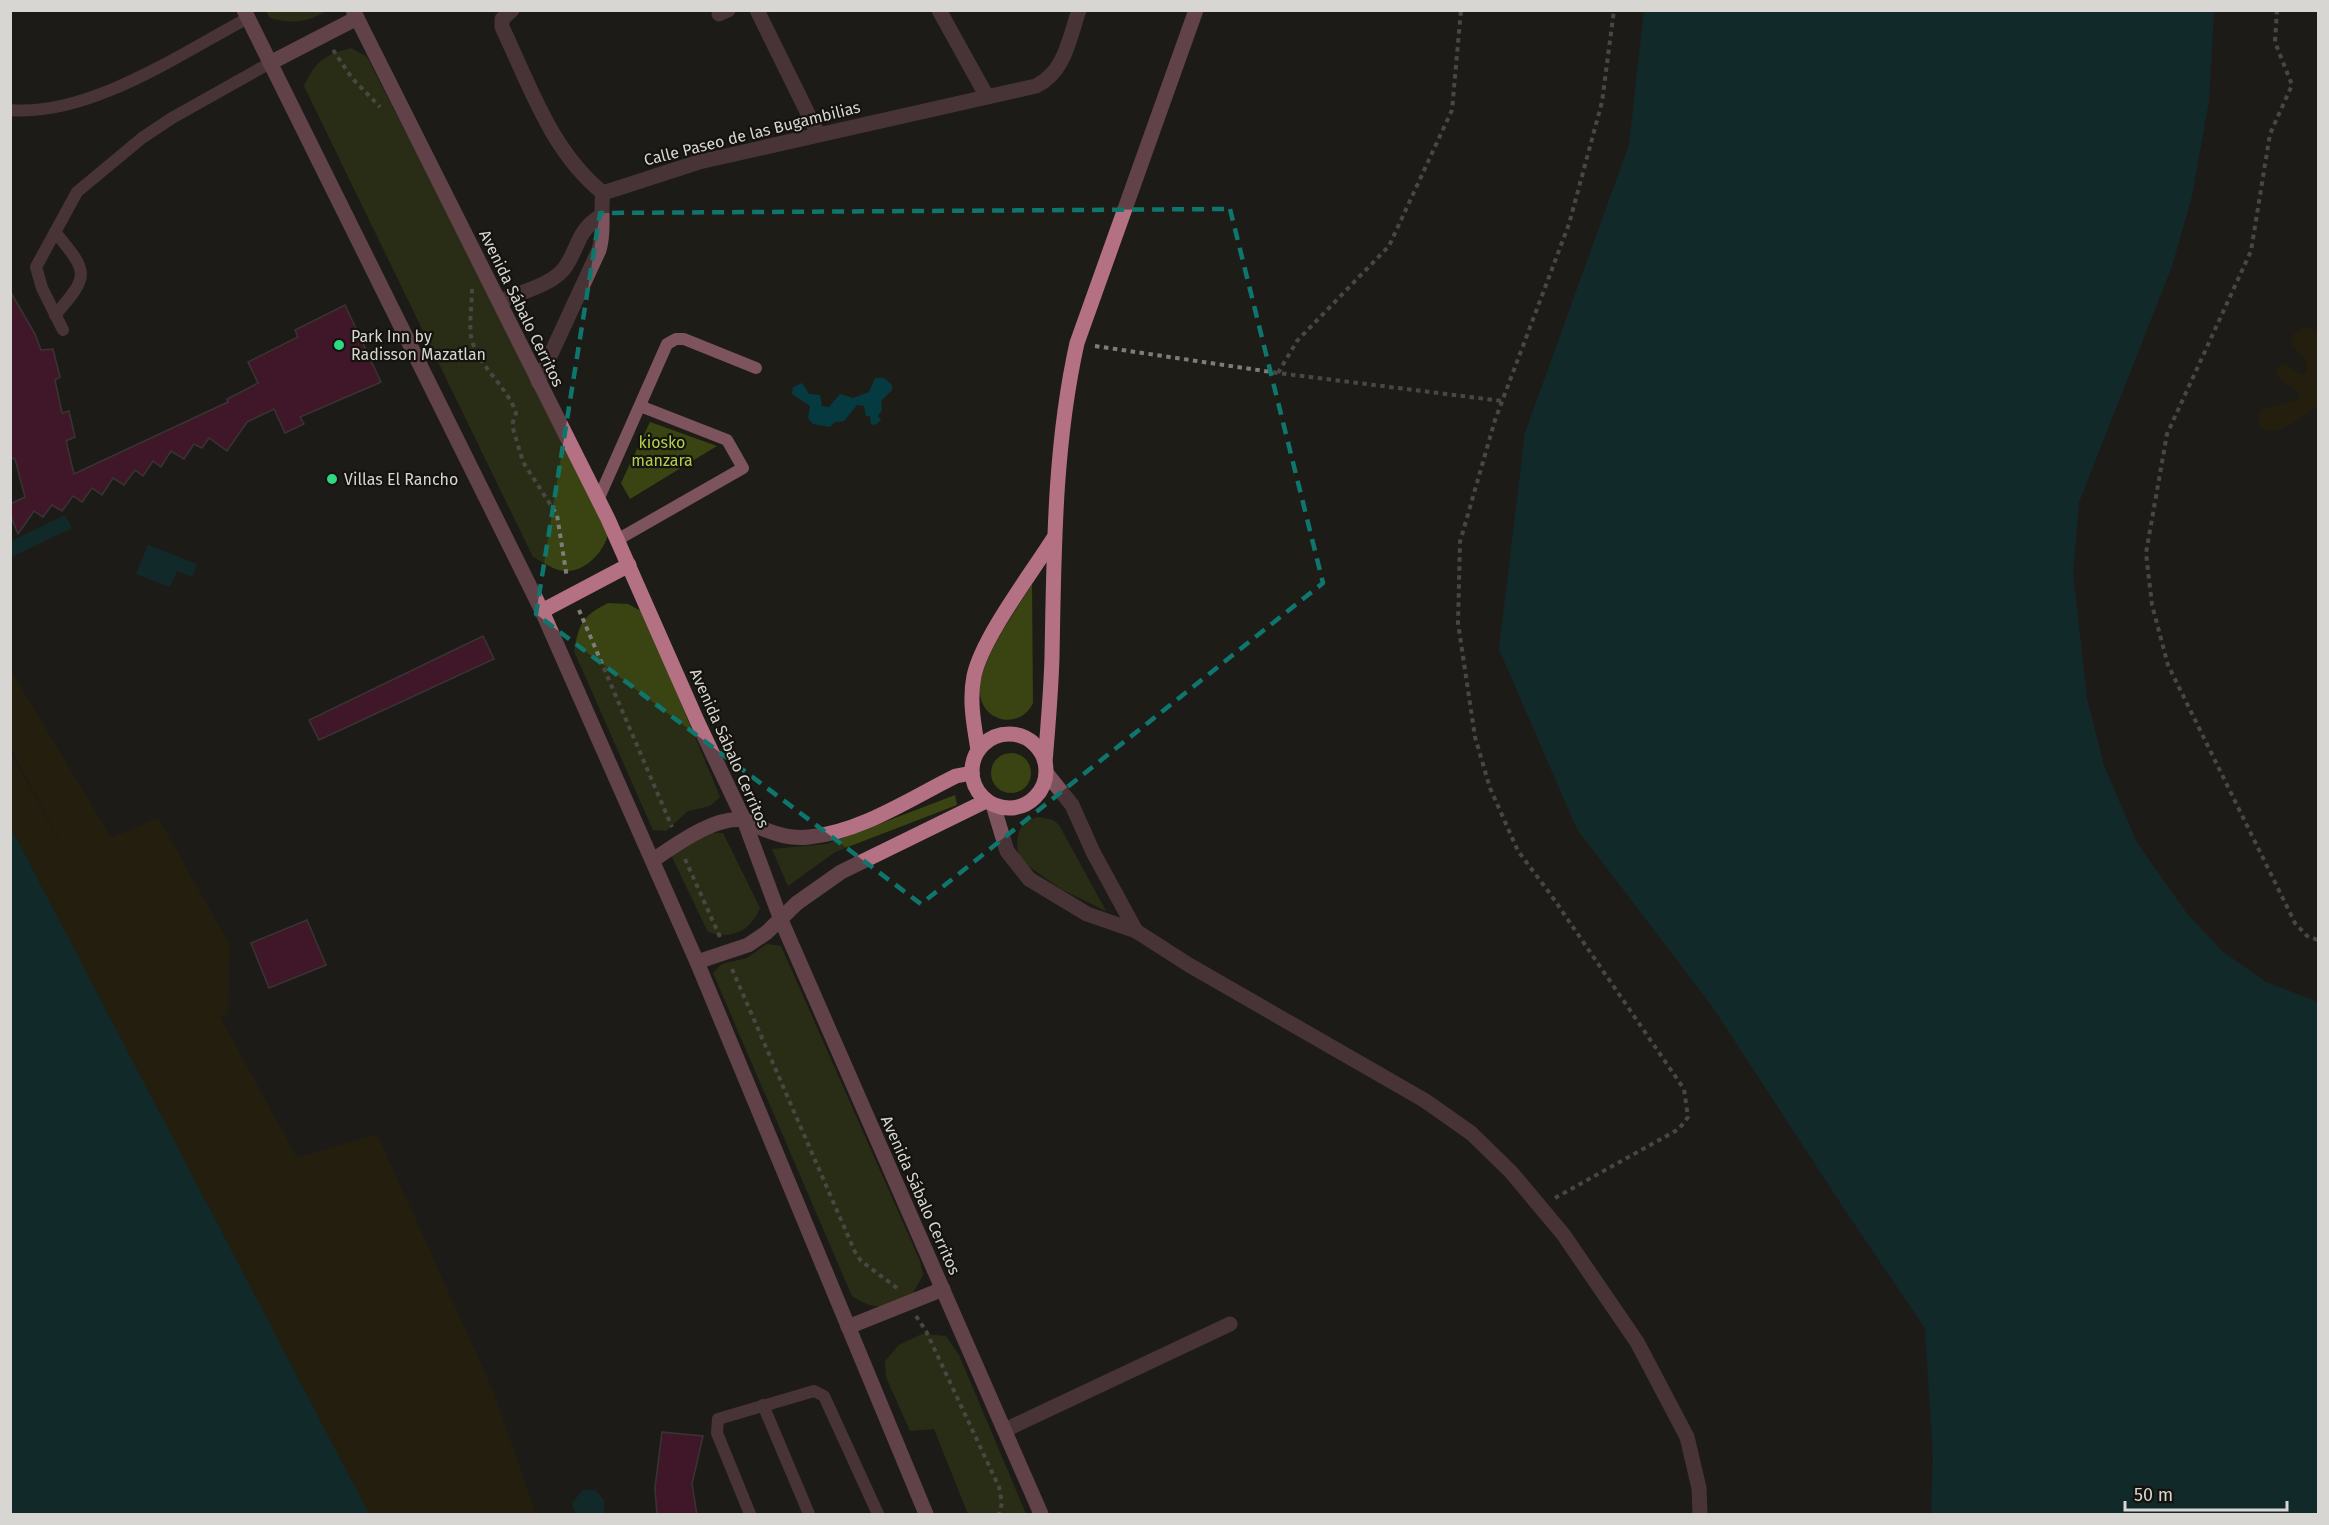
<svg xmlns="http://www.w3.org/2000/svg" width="2329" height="1525" font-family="'Fira Sans',sans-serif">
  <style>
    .green { fill: #394412 }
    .sand { fill: #2b2302 }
    .water { fill: #063a41 }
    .building { fill: #6b113e; stroke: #595355; stroke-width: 1.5 }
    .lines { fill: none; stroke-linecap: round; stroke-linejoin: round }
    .path { stroke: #7f7d79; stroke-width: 4; stroke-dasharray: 4.5 4.5; stroke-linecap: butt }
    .lane { stroke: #7d535e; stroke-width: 12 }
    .street { stroke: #7d535e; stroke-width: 15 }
    .secondary { stroke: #b47183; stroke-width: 15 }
    .marked { fill: none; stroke: #0f766e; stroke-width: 4.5; stroke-dasharray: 12 8; stroke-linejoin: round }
    .poi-dot { fill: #30d883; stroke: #14130e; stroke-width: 2 }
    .labels { text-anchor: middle; stroke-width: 4.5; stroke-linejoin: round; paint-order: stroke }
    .street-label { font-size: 16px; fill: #d7d6d3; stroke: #14130e }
    .poi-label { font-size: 16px; fill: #d7d6d3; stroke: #14130e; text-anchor: start }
    .park-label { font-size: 16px; fill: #b3d04d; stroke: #14130e }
  </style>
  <rect width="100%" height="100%" fill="#1e1c17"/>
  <g class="green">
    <path d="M266,11H326C306,23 292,24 270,18Z"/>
    <path d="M351,48L367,57L609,529C607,550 583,577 559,570C551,568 541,561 533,557L304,86C317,60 323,56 351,48Z"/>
    <polygon points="650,422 717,446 630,499 621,483"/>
    <path d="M1032,584L1033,703C1020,731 980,722 980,691C979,660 1016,611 1032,584Z"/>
    <path d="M608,603L628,604L643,612L720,797L710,806L688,811L666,831L653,830L574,651C579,624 582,616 608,603Z"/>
    <circle cx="1011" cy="773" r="20"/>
    <polygon points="955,795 957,805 835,852 788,886 772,849 827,844"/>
    <path d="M1038,817L1053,820L1059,825L1106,911L1061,889L1020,860C1015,841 1015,823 1038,817Z"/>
    <path d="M708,833H723L760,908C750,931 732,940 708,932L672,857L681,846Z"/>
    <path d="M767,944L781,946L920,1261L923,1275L909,1300C883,1307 875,1311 852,1296L713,973L722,964L747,958Z"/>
    <polygon points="922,1334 946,1336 959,1355 1026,1514 968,1514 934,1429 910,1431 886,1377 885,1361 899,1345"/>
  </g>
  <g class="sand">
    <path d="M2304,327L2313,329L2318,334V406C2301,415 2285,436 2263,429L2258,422L2260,410L2297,400L2300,396L2298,391C2287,383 2275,383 2277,367L2286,364L2301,375L2307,373L2306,362L2292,344L2293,335Z"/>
    <polygon points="10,669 111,838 158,818 230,945 228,1014 220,1017 297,1158 377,1134 493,1391 536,1514 369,1514 11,828 11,753 82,883 11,748"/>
  </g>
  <g class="water">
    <polygon points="1644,11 2214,11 2209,100 2192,196 2172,266 2079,502 2073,573 2087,699 2104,766 2137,843 2188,915 2223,952 2266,982 2318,1002 2318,1514 1931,1514 1933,1456 1925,1328 1849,1216 1712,1006 1577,829 1499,649 1525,433 1629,145"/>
    <polygon points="875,378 884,378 892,385 892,390 881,401 882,410 878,416 881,420 875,425 871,424 870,416 866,416 864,406 857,405 844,421 835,422 830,427 813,424 808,418 810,406 792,394 793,387 802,383 809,394 820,395 822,406 829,407 840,394 853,398 869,392"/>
    <polygon points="65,515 72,528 11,557 11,541"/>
    <polygon points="148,545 197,564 192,577 177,571 170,587 136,574"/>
    <polygon points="10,828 11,828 369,1514 11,1514"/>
    <polygon points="583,1490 595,1490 604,1500 604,1514 576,1514 572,1503"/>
  </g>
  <g class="building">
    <polygon points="10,291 35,334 41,350 53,349 60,377 55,380 62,413 69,411 75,437 66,441 74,474 228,402 227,399 258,383 248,362 298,337 295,330 345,305 381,382 300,417 304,424 285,433 274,409 247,422 227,451 209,438 202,448 194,444 184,459 171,451 161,467 153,461 143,476 135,470 124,485 113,478 102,495 92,488 82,502 73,496 62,511 52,505 43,517 34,511 18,534 10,514 10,504 25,497 15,459 10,457"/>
    <polygon points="483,636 494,659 319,740 309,720"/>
    <polygon points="307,920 326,965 269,988 251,943"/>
    <polygon points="662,1432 703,1436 692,1484 697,1515 657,1515 655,1488"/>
  </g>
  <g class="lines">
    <g class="path">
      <polyline points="2277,10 2275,42 2292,85 2270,134 2251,251 2167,434 2146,553 2152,605 2168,665 2295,923 2307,936 2318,940"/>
      <polyline points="333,50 352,78 380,107"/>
      <path d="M472,289C472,304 469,321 471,336C476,365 507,385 516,413L512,425L523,462L557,515L567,578"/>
      <polyline points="1095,346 1278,373 1502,401"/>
      <polyline points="1278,373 1297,341 1389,246 1452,110 1461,10"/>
      <polyline points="579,610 672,827"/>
      <polyline points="685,859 720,937"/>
      <polyline points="732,969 855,1252 861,1261 897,1288"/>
      <polyline points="1555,1198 1679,1129 1688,1117 1684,1089 1551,895 1518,851 1490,788 1475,737 1458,623 1460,542 1495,420 1569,224 1602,102 1614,10"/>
      <polyline points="916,1316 926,1331 999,1487 1002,1503 999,1514"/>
    </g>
    <g class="lane">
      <path d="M10,110C89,117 180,54 248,18"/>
      <path d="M55,232C89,273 90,275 55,315"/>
      <polyline points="63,330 42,288 36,267 77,192 142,138 172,118 270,63"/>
      <polyline points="598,500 667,344 676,339 684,339 756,368"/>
      <polyline points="617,540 743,468 727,440 640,406"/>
      <polyline points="763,1405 809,1514"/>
      <polyline points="750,1514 717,1433 718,1419 814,1391 824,1396 878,1514"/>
    </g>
    <g class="street">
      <path d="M512,10L502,19V27C530,86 551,151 603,193"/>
      <polyline points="757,10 818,134"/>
      <polyline points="939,10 986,95"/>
      <polyline points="719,14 728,10"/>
      <path d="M603,193L699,162L1036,86C1065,72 1069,39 1079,10"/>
      <path d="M501,301C520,292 554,285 566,266C579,246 577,232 599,217"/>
      <path d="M538,382L599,250C605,230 600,214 603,193"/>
      <polyline points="1047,774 1072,805 1093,852 1136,931"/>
      <polyline points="993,805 1007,851 1029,879 1087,914 1136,931 1189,965 1424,1100 1471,1133 1511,1172 1563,1234 1637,1342 1687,1437 1699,1488 1700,1514"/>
      <polyline points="1005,1430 1230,1324"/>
    </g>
    <g class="secondary">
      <polyline points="244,10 542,611 697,962 926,1514"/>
      <polyline points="353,10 608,519 698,723 744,820 781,920 1041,1514"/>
      <polyline points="270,63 357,18"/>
      <polyline points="542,611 629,565"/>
      <circle cx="1009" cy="771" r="37"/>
      <path d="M978,750C974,725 969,701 974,676C982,638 1031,574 1053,539"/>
      <path d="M1045,762C1048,727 1051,692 1052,657C1054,552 1054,446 1077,343L1196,10"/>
      <path d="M653,860C677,844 714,816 744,820C750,821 756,826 761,828C778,835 791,839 809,837C861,832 911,798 956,776L972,773"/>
      <polyline points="697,962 748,945 766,933 797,903 841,872 986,801"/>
      <polyline points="848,1327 943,1289"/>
    </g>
  </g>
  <path d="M0 0H2329V1525H0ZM1230,209L1323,583L921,904L536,614L600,213Z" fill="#1e1c17" fill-opacity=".55" fill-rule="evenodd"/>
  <path class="marked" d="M1230,209L1323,583L921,904L536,614L600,213Z"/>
  <g class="poi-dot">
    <circle cx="339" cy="345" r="6"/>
    <circle cx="332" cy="479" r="6"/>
  </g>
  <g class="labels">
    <g class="street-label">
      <text transform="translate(752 133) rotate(-14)" y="6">Calle Paseo de las Bugambilias</text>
      <text transform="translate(522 308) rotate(64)" y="6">Avenida Sábalo Cerritos</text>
      <text transform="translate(730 748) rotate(66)" y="6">Avenida Sábalo Cerritos</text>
      <text transform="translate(921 1195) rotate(66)" y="6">Avenida Sábalo Cerritos</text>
    </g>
    <g class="poi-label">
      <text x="351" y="342">Park Inn by<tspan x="351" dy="18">Radisson Mazatlan</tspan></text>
      <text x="344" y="485">Villas El Rancho</text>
    </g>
    <g class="park-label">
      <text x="662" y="448">kiosko<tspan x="662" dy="18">manzara</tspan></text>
    </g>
  </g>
  <rect width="2329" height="1525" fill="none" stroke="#d7d6d3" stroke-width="24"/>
  <path d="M2125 1501v9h162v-9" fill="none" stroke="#d7d6d3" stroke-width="3"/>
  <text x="2134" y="1501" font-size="18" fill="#d7d6d3" stroke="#14130e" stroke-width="4.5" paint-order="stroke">50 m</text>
</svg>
